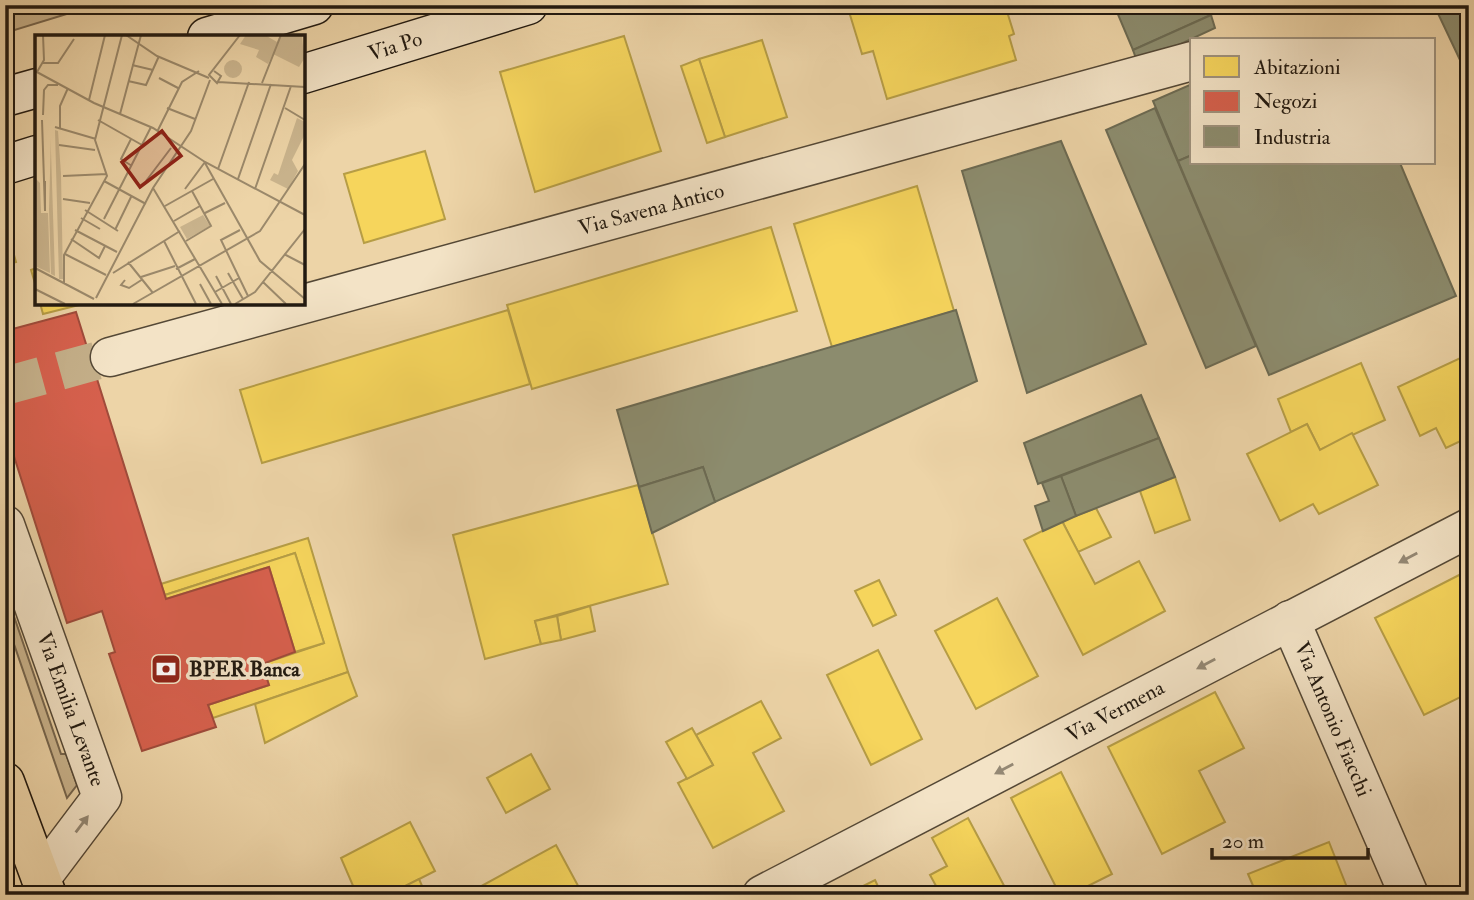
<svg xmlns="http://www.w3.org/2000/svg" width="1474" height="900" font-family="'IM FELL Double Pica',serif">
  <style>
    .green { fill: #cab48d; stroke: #76664e; stroke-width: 2 }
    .homes { fill: #f6d55c; stroke: #b69d45; stroke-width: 2 }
    .shops { fill: #d6604d; stroke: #a04b3b; stroke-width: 2 }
    .industry { fill: #8c8c6e; stroke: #6c6a52; stroke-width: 2 }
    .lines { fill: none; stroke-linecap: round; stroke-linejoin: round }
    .minor-tunnel { stroke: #c4af89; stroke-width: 38; stroke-dasharray: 38 19; stroke-linecap: butt }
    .minor-casing { stroke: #544836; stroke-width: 41 }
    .secondary-casing { stroke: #211910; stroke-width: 41 }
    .primary-casing { stroke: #211910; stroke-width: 41 }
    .minor { stroke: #f3e3c6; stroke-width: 38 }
    .secondary { stroke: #f3e3c6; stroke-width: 38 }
    .primary { stroke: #edd4a7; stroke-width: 38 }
    .oneway { fill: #948874 }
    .labels { text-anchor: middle; stroke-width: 7; stroke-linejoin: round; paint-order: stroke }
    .street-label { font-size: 21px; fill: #211910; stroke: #f3e3c6 }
    .poi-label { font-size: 21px; font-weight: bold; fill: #211910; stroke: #f3e3c6; text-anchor: start }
    .inset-road { fill: none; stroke: #9b896b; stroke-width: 2 }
    .view { fill: #8f2418; fill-opacity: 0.15; stroke: #8f2418; stroke-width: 3.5 }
    .inset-edge { fill: none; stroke: #211910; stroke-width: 3.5 }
  </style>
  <rect width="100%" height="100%" fill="#edd4a7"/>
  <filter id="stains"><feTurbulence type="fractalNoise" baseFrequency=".00286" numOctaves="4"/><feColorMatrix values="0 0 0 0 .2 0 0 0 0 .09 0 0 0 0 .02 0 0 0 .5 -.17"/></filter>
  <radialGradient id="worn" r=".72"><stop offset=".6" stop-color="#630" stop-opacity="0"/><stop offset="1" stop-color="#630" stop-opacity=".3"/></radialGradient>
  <g class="green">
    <polygon points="5,5 96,5 5,33"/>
    <polygon points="5,590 61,754 66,754 77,785 67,798 5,618"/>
  </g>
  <g class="homes">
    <polygon points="847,5 1005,5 1014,34 1009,36 1016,60 887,99 873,51 862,54"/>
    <polygon points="624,36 661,151 535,192 500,72"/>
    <polygon points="762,40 787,117 725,137 699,59"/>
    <polygon points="699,59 725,137 707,143 681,66"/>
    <polygon points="425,151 445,219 364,243 344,174"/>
    <polygon points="917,186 954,311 832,347 794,224"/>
    <polygon points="5,223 16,262 5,265"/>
    <polygon points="771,227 797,311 532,389 507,305"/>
    <polygon points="37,268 37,290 31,270"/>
    <polygon points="40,303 87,303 43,314"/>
    <polygon points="508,310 530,384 262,463 240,390"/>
    <polygon points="1469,354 1469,437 1446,448 1436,428 1420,436 1398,387"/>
    <polygon points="1361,363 1385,420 1320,450 1307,424 1291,432 1278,399"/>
    <polygon points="1307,424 1320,450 1352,433 1378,485 1319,514 1313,504 1280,521 1247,454"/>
    <polygon points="1175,477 1190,520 1155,533 1140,491"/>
    <polygon points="638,485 668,584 535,621 541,644 485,659 453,535"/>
    <polygon points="1096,508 1111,537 1078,552 1062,521"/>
    <polygon points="1062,521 1095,584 1139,561 1165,611 1083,655 1024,540"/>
    <polygon points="308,538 348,672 213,718 208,705 269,685 262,664 324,643 295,553 165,595 161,584"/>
    <polygon points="295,553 324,643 295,652 269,567 166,599 165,595"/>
    <polygon points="1469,570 1469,693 1424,715 1375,618"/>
    <polygon points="879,580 896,615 873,626 855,591"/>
    <polygon points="997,598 1038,676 976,709 935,631"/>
    <polygon points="590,606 595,631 561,640 557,616"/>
    <polygon points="557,616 561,640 541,644 535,621"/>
    <polygon points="878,650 922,739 871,765 827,675"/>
    <polygon points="348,672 357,696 265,743 255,704"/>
    <polygon points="1215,692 1244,748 1199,771 1225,822 1162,854 1108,747"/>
    <polygon points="761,701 781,738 753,753 784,811 713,848 678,783 713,765 696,735"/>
    <polygon points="692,728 713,765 687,779 666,742"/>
    <polygon points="531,754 550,789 506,813 487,778"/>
    <polygon points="1061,772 1112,874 1070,895 1060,895 1011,798"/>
    <polygon points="968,818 1009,895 941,895 930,875 947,866 932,838"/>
    <polygon points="410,822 435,871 388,895 357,895 341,858"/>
    <polygon points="1329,842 1350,895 1257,895 1248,874"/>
    <polygon points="556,845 583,895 479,895 476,889"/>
    <polygon points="419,879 426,895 390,895 389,894"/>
    <polygon points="875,880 882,895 845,895"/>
  </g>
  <polygon class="shops" points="76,312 166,599 269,567 295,652 262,664 269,685 208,705 216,727 142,751 109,654 115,652 102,611 67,623 5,428 5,331"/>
  <g class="industry">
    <polygon points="1114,5 1206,5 1211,15 1133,50"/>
    <polygon points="1434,5 1469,5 1469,79"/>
    <polygon points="1211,15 1215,28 1138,64 1133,50"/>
    <polygon points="1192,84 1192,155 1178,161 1153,101"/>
    <polygon points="1155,108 1256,346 1206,368 1106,130"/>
    <polygon points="1061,141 1146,344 1027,393 962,171"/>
    <polygon points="1192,155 1192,163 1400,163 1456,296 1269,375 1178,161"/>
    <polygon points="956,310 977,381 715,502 703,467 639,487 617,410"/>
    <polygon points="1141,395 1159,438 1038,484 1024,443"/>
    <polygon points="1159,438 1175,477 1076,516 1061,476"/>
    <polygon points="703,467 715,502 652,533 639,487"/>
    <polygon points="1061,476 1076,516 1043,531 1035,506 1049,501 1042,483"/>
  </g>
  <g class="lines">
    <polyline class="minor-tunnel" points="5,386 110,357"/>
    <g class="minor-casing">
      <g id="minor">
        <polyline points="110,357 1192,61"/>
        <polyline points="5,525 102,797 41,878"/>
        <polyline points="1290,620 1409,895"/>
        <polyline points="762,895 1469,528"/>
      </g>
    </g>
    <g class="secondary-casing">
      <g id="secondary">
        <polyline points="207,37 314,5"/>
        <polyline points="303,74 528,5"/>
        <polyline points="5,97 37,88"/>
        <polyline points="5,165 37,155"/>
      </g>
    </g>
    <g class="primary-casing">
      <polyline id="primary" points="5,782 47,895"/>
    </g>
    <use href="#minor" class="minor"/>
    <use href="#secondary" class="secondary"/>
    <use href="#primary" class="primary"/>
  </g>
  <defs><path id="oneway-solid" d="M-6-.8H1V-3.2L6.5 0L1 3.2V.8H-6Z" transform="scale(1.75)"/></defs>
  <g class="oneway">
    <use href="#oneway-solid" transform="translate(1408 558) rotate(152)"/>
    <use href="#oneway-solid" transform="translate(1206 664) rotate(152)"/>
    <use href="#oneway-solid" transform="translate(1004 769) rotate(152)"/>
    <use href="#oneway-solid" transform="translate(82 824) rotate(-53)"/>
  </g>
  <defs>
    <g id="bank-square" transform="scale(1.575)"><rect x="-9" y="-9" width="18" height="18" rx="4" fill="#8f2418" stroke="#f3e3c6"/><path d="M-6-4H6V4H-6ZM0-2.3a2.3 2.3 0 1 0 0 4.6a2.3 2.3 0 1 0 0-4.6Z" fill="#fff"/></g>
  </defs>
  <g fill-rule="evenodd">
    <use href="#bank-square" x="166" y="669"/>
  </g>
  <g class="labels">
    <g class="street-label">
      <text transform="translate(395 46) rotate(-17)" y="7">Via Po</text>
      <text transform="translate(651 209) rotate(-15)" y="7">Via Savena Antico</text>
      <text transform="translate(71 709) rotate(70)" y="7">Via Emilia Levante</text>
      <text transform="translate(1115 711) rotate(-28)" y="7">Via Vermena</text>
      <text transform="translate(1333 719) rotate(67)" y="7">Via Antonio Fiacchi</text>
    </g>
    <g class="poi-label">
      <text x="189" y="676">BPER Banca</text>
    </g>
  </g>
  <g transform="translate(35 35)">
    <rect width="270" height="270" fill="#edd4a7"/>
    <path d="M211,0H230L242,7L245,0H267L269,24L264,32L238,19L233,29L221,22L224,15L205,9ZM189 34a9 9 0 1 1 18 0a9 9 0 1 1-18 0ZM262,83L270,87L269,101L257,125L263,136L253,154L235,145L239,138L243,140ZM20,95L23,96L26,139L28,244H24ZM16,103V117L20,241L16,239L14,174ZM0,143L5,148L6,178H13L15,238L0,231ZM168,180L175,191L152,204L145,192Z" fill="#cab48d"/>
    <path class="inset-road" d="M91,0L122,21L174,43M7,28H23L39,4M97,30L118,35M0,36L59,68L118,93L170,127L270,180M179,36L186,41L182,48L174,40L205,0M2,37L9,25L8,0M124,43L143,53M93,46L111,50L124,21M183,47L270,52M227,48L246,0M54,65L70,0M132,73L160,84M250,73L270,85M85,79L106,0M8,80L9,55L13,50H23M7,85L10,176V146M63,85L107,110M20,92L61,104M25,94V71L33,53M123,95L147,47L164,36M96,104L86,124L97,131M24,110L60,115M170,128L225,226L270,264M183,134L214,47M28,141L72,139M203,144L236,49M69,146L111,169M111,146L136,113M118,153L187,269M150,154L170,127M220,154L256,51M28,164L55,168M130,171L178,144M50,175L83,196M170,178L190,168M46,183L65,194M69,184L116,92M139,186L165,171M40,195L82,217M80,195L96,162M205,195L186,205L213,261M36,204L64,223L70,211M129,206L161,269M151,206L176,191L157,156M30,219L71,240M249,219L270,230M93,227L118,258M0,233L59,264M141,234L160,224M78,238L145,196M193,238L208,264M181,241L196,269M106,242L140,231M90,245L86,250L94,253L108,244M228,247L251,269M29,248V220L72,141L60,105L87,0M165,249L176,269M0,254L30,269M180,257L204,243M61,263L118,153L156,96L175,45M98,269L225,196L270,129M200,269L220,257L270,194"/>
    <path class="view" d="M127,96L146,121L105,152L87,127Z"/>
    <rect width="270" height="270" class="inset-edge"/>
  </g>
  <rect width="1474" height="900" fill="none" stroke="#edd4a7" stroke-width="28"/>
  <rect x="7" y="7" width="1460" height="886" fill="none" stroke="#211910" stroke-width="3.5"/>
  <rect x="14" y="14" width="1446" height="872" fill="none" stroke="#211910" stroke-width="2"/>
  <rect x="1190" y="38" width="245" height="126" fill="#f3e3c6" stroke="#9f927d" stroke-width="2"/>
  <rect x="1204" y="56" width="35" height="21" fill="#f6d55c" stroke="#9f927d" stroke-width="2"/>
  <text x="1254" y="74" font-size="21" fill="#211910">Abitazioni</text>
  <rect x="1204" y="91" width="35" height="21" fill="#d6604d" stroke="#9f927d" stroke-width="2"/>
  <text x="1254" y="108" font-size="21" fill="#211910">Negozi</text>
  <rect x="1204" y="126" width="35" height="21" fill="#8c8c6e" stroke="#9f927d" stroke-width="2"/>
  <text x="1254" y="144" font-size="21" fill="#211910">Industria</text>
  <path d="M1212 848v10h156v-10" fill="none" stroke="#211910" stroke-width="3.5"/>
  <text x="1222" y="848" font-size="21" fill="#211910" stroke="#f3e3c6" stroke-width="5" paint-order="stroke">20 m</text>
  <rect width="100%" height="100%" filter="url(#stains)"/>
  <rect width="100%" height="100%" fill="url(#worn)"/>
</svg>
